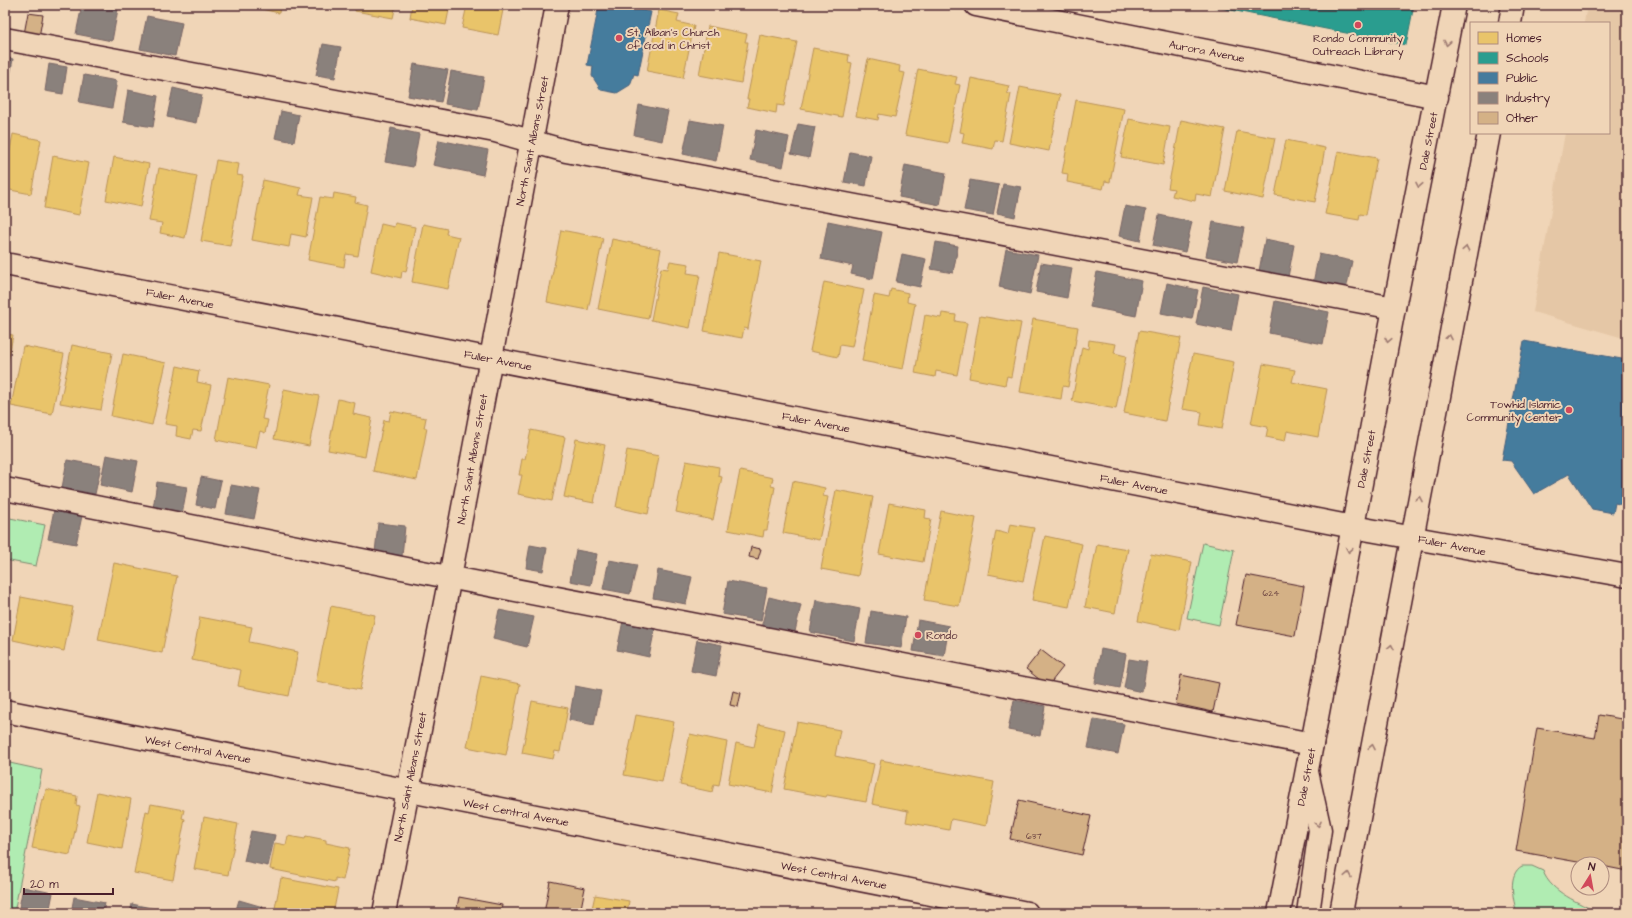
<svg xmlns="http://www.w3.org/2000/svg" width="1632" height="918" font-family="'Architects Daughter',sans-serif">
  <style>
    .built { fill: #e5c7a6 }
    .green { fill: #b0ecb2; stroke: #7d866e }
    .homes { fill: #e9c46a; stroke: #b99257 }
    .schools { fill: #2a9d8f; stroke: #347771 }
    .public { fill: #457b9d; stroke: #465f7b }
    .industry { fill: #8a817c; stroke: #776464 }
    .building { fill: #d4b186; stroke: #4a1f2b }
    .lines { fill: none; stroke-linecap: round; stroke-linejoin: round }
    .minor-casing { stroke: #4a1f2b; stroke-width: 25 }
    .major-casing { stroke: #4a1f2b; stroke-width: 25 }
    .minor { stroke: #f0d5b7; stroke-width: 22 }
    .major { stroke: #f0d5b7; stroke-width: 22 }
    .oneway { stroke: #9d7a71 }
    .poi-dot { fill: #d1495b; stroke: #f0d5b7; stroke-width: 1.5 }
    .labels { text-anchor: middle; stroke-width: 4; stroke-linejoin: round; paint-order: stroke }
    .number-label { font-size: 9px; fill: #6c4442 }
    .poi-label { font-size: 11px; fill: #4a1f2b; stroke: #f0d5b7; text-anchor: start }
    .street-label { font-size: 11px; fill: #4a1f2b; stroke: #f0d5b7 }
  </style>
  <rect width="100%" height="100%" fill="#f0d5b7"/>
  <filter id="ink" filterUnits="userSpaceOnUse"><feTurbulence type="fractalNoise" baseFrequency=".025" numOctaves="2"/><feDisplacementMap in="SourceGraphic" scale="8" xChannelSelector="R" yChannelSelector="G"/><feConvolveMatrix kernelMatrix="1 2 1 2 8 2 1 2 1" color-interpolation-filters="sRGB"/></filter>
  <g filter="url(#ink)">
    <polygon class="built" points="1587,5 1627,5 1627,339 1533,312 1565,133 1609,133 1609,23 1584,23"/>
    <g class="green">
      <polygon points="5,517 45,525 36,566 5,560"/>
      <polygon points="1203,543 1234,550 1219,625 1187,618"/>
      <polygon points="5,762 42,770 14,913 5,913"/>
      <path d="M1522,866H1532L1543,871C1551,893 1579,902 1598,913H1517C1513,900 1507,874 1522,866Z"/>
    </g>
    <g class="homes">
      <polygon points="253,5 280,5 279,13 252,7"/>
      <polygon points="356,5 396,5 393,18 355,11"/>
      <polygon points="412,5 450,5 446,25 410,18"/>
      <polygon points="467,5 504,5 498,35 462,28"/>
      <polygon points="659,10 679,14 677,22 694,26 683,78 647,71"/>
      <polygon points="708,26 747,34 745,42 748,42 741,83 699,75"/>
      <polygon points="760,35 797,42 784,106 777,105 776,113 747,107 749,99 747,99"/>
      <polygon points="813,48 849,55 848,62 852,63 842,117 801,109"/>
      <polygon points="868,59 900,66 899,72 905,73 895,117 879,114 878,120 856,116"/>
      <polygon points="918,69 957,77 955,84 960,85 948,143 905,135"/>
      <polygon points="971,78 1009,86 1007,93 1011,94 1002,141 995,140 993,149 962,143 964,133 960,132"/>
      <polygon points="1020,87 1060,95 1049,151 1009,143"/>
      <polygon points="1076,100 1124,109 1110,182 1105,181 1103,189 1067,182 1068,174 1062,173"/>
      <polygon points="1129,119 1170,127 1163,165 1121,157"/>
      <polygon points="1181,120 1225,129 1212,197 1196,194 1195,201 1172,196 1174,189 1168,188"/>
      <polygon points="1237,131 1275,138 1263,199 1225,191"/>
      <polygon points="13,134 41,140 31,194 5,189 5,175"/>
      <polygon points="1286,140 1325,148 1315,202 1275,195"/>
      <polygon points="1338,151 1377,158 1366,215 1360,214 1359,220 1325,214"/>
      <polygon points="53,156 89,163 79,215 44,208"/>
      <polygon points="114,157 149,164 141,207 106,200"/>
      <polygon points="216,160 239,164 237,175 243,176 230,246 201,241"/>
      <polygon points="159,168 197,176 185,238 160,233 162,223 149,221"/>
      <polygon points="263,180 301,188 299,195 313,197 306,237 291,234 289,247 252,240"/>
      <polygon points="334,193 356,197 355,202 367,205 358,256 346,254 344,267 308,260 320,197 333,199"/>
      <polygon points="395,223 415,227 406,272 402,271 401,278 371,271 381,224 394,227"/>
      <polygon points="423,224 447,229 446,234 459,237 448,289 412,282"/>
      <polygon points="561,230 603,238 588,310 547,302"/>
      <polygon points="612,239 661,249 648,319 598,309"/>
      <polygon points="719,253 761,261 748,329 744,328 742,338 704,331"/>
      <polygon points="670,261 689,264 687,273 700,275 690,328 651,320 661,268 668,269"/>
      <polygon points="824,282 864,290 852,347 840,345 838,357 810,351"/>
      <polygon points="891,289 908,293 907,302 915,304 903,369 862,361 874,295 889,298"/>
      <polygon points="942,313 956,315 955,321 967,323 957,375 936,371 935,377 915,373 925,315 941,318"/>
      <polygon points="980,316 1021,323 1011,377 1007,376 1005,385 969,378"/>
      <polygon points="1033,319 1078,327 1068,387 1063,386 1061,399 1020,392"/>
      <polygon points="1139,331 1181,338 1165,421 1124,413"/>
      <polygon points="5,334 13,335 5,378"/>
      <polygon points="1089,340 1116,344 1114,353 1126,356 1116,409 1072,401 1082,347 1088,349"/>
      <polygon points="72,345 112,353 101,410 60,403"/>
      <polygon points="23,346 64,354 52,414 11,406"/>
      <polygon points="123,354 166,363 152,425 111,416"/>
      <polygon points="1193,354 1234,362 1222,429 1200,425 1202,412 1182,409"/>
      <polygon points="1263,364 1295,370 1292,382 1327,389 1318,437 1287,431 1285,441 1266,437 1268,427 1251,424"/>
      <polygon points="177,366 199,371 197,382 211,385 201,431 193,430 191,439 176,436 177,426 165,424"/>
      <polygon points="228,377 269,385 262,419 268,420 265,433 260,431 256,448 216,440"/>
      <polygon points="284,389 319,396 309,446 274,439"/>
      <polygon points="338,399 355,403 353,414 372,418 365,457 328,450"/>
      <polygon points="391,411 426,418 424,428 427,428 417,480 373,471 384,420 389,421"/>
      <polygon points="531,430 565,437 552,501 518,494 522,475 519,475 522,459 525,459"/>
      <polygon points="576,439 605,445 594,503 564,497"/>
      <polygon points="627,450 659,456 648,514 616,507"/>
      <polygon points="686,461 719,467 718,476 722,477 713,520 676,512"/>
      <polygon points="740,471 773,478 771,486 775,487 767,530 764,530 763,537 728,530"/>
      <polygon points="793,481 825,488 823,496 828,497 819,540 783,533"/>
      <polygon points="836,490 873,497 858,576 821,569"/>
      <polygon points="889,503 926,510 925,518 931,519 923,562 879,554"/>
      <polygon points="941,511 976,518 959,606 924,600"/>
      <polygon points="1010,524 1034,528 1023,581 988,574 996,531 1008,534"/>
      <polygon points="1045,536 1082,544 1069,607 1032,600"/>
      <polygon points="1097,544 1128,549 1115,613 1085,607"/>
      <polygon points="1151,554 1192,562 1179,630 1138,621"/>
      <polygon points="114,563 177,576 162,653 98,640"/>
      <polygon points="21,597 73,607 64,651 13,640"/>
      <polygon points="331,606 375,615 360,690 316,681"/>
      <polygon points="200,617 252,627 249,642 298,652 289,696 238,686 241,670 192,660"/>
      <polygon points="481,676 520,684 506,755 467,747"/>
      <polygon points="532,701 568,708 560,752 555,751 553,759 522,753"/>
      <polygon points="636,715 674,722 662,782 624,775"/>
      <polygon points="797,722 840,730 835,756 874,764 866,802 827,795 826,797 784,789"/>
      <polygon points="759,724 785,730 772,793 728,784 736,743 754,747"/>
      <polygon points="690,734 727,742 719,785 714,784 712,792 680,785"/>
      <polygon points="881,760 994,782 986,826 951,819 949,830 906,822 908,811 872,804"/>
      <polygon points="46,789 77,796 76,805 80,806 70,855 32,848 42,799 44,800"/>
      <polygon points="97,792 131,799 122,849 87,842"/>
      <polygon points="151,804 184,810 182,818 185,819 173,880 134,873 146,811 149,812"/>
      <polygon points="204,817 238,824 228,875 194,869"/>
      <polygon points="288,836 305,839 306,836 326,840 326,843 350,848 343,880 335,878 335,882 270,869 275,843 286,845"/>
      <polygon points="281,878 338,889 334,909 330,909 329,913 274,913"/>
      <polygon points="595,895 629,901 627,913 591,913"/>
    </g>
    <polygon class="schools" points="1206,5 1414,5 1406,45"/>
    <g class="public">
      <polygon points="599,5 620,5 651,12 638,75 634,74 630,85 617,93 601,90 592,76 593,66 587,65"/>
      <polygon points="1524,341 1627,360 1627,506 1615,503 1613,513 1592,509 1569,474 1534,494 1511,461 1502,460"/>
    </g>
    <g class="industry">
      <polygon points="82,5 95,5 118,9 112,41 76,34"/>
      <polygon points="147,16 182,23 175,56 140,49"/>
      <polygon points="323,44 341,47 335,78 316,75"/>
      <polygon points="5,57 13,59 8,87 5,87"/>
      <polygon points="49,64 67,67 63,94 45,91"/>
      <polygon points="414,64 448,70 441,102 408,96"/>
      <polygon points="451,71 484,77 478,110 445,104"/>
      <polygon points="84,75 117,81 112,108 79,102"/>
      <polygon points="173,88 202,95 196,123 167,117"/>
      <polygon points="128,90 158,96 153,127 123,122"/>
      <polygon points="639,105 668,111 662,141 634,135"/>
      <polygon points="281,111 299,115 294,142 275,138"/>
      <polygon points="690,120 723,126 716,161 683,154"/>
      <polygon points="798,124 815,127 809,158 791,154"/>
      <polygon points="391,128 419,134 413,167 385,162"/>
      <polygon points="756,130 789,137 783,167 750,160"/>
      <polygon points="439,140 488,150 483,175 433,165"/>
      <polygon points="850,152 871,156 866,186 844,182"/>
      <polygon points="905,165 946,173 940,205 899,197"/>
      <polygon points="970,180 999,185 993,215 964,210"/>
      <polygon points="1003,184 1021,187 1015,217 997,213"/>
      <polygon points="1125,206 1146,210 1140,241 1119,236"/>
      <polygon points="1159,215 1192,222 1185,252 1153,245"/>
      <polygon points="828,221 882,232 873,279 851,274 853,266 821,259"/>
      <polygon points="1213,222 1244,228 1237,262 1206,256"/>
      <polygon points="1265,239 1294,245 1288,277 1259,271"/>
      <polygon points="936,242 958,246 953,273 931,269"/>
      <polygon points="1006,249 1038,255 1030,294 999,287"/>
      <polygon points="902,254 926,259 920,287 896,282"/>
      <polygon points="1319,254 1352,261 1346,290 1313,283"/>
      <polygon points="1041,263 1072,268 1067,298 1036,292"/>
      <polygon points="1097,272 1142,281 1136,316 1090,307"/>
      <polygon points="1167,283 1198,290 1192,319 1161,313"/>
      <polygon points="1203,287 1238,294 1231,331 1196,324"/>
      <polygon points="1275,301 1329,312 1323,344 1269,333"/>
      <polygon points="106,455 138,461 132,492 100,485"/>
      <polygon points="67,460 101,466 95,494 62,488"/>
      <polygon points="201,477 221,481 215,509 196,505"/>
      <polygon points="157,482 187,487 182,514 153,509"/>
      <polygon points="231,485 260,490 254,519 226,514"/>
      <polygon points="54,510 82,516 76,544 48,539"/>
      <polygon points="378,523 405,526 402,556 375,553"/>
      <polygon points="530,545 547,548 543,571 526,568"/>
      <polygon points="576,550 597,554 591,585 570,581"/>
      <polygon points="609,560 637,565 630,594 603,589"/>
      <polygon points="658,570 692,577 686,604 653,598"/>
      <polygon points="728,581 767,588 761,621 722,614"/>
      <polygon points="769,597 801,605 794,636 761,628"/>
      <polygon points="816,600 860,609 854,641 810,632"/>
      <polygon points="499,610 534,617 527,647 493,639"/>
      <polygon points="871,611 906,617 901,648 866,643"/>
      <polygon points="918,620 949,626 944,656 913,651"/>
      <polygon points="623,621 655,628 649,657 617,650"/>
      <polygon points="697,640 722,645 716,676 691,671"/>
      <polygon points="1101,649 1126,654 1120,688 1095,683"/>
      <polygon points="1129,659 1147,662 1142,692 1124,688"/>
      <polygon points="575,686 601,691 594,725 569,720"/>
      <polygon points="1014,700 1045,706 1040,736 1008,730"/>
      <polygon points="1094,719 1124,724 1118,754 1088,748"/>
      <polygon points="251,831 275,835 268,866 244,861"/>
      <polygon points="23,887 53,893 49,913 18,913"/>
      <polygon points="74,897 105,903 103,913 71,913"/>
      <polygon points="239,900 263,907 262,913 235,913"/>
      <polygon points="132,904 175,913 130,913"/>
    </g>
    <g class="building">
      <polygon points="28,13 43,15 39,37 24,34"/>
      <polygon points="751,547 761,549 758,559 749,557"/>
      <polygon points="1246,575 1304,586 1295,636 1236,625"/>
      <polygon points="1041,650 1063,667 1048,686 1026,669"/>
      <polygon points="1181,675 1219,683 1213,712 1176,704"/>
      <polygon points="733,691 741,693 738,707 730,705"/>
      <polygon points="1599,715 1627,720 1627,871 1602,866 1602,864 1589,864 1516,851 1537,728 1595,738"/>
      <polygon points="1019,800 1091,816 1082,855 1010,839"/>
      <polygon points="550,881 585,888 580,913 544,913"/>
      <polygon points="459,897 502,905 501,913 456,913"/>
    </g>
    <g class="lines">
      <g class="minor-casing">
        <g id="minor">
          <polyline points="976,5 1437,97"/>
          <polyline points="5,39 495,131 566,151 1394,308"/>
          <polyline points="5,264 1353,527 1627,576"/>
          <polyline points="5,489 412,570 1312,744"/>
          <polyline points="5,711 1027,913"/>
          <polyline points="1307,772 1320,830 1308,913"/>
          <polyline points="384,913 450,577 557,5"/>
        </g>
      </g>
      <g class="major-casing">
        <g id="major">
          <polyline points="1510,23 1513,5"/>
          <polyline points="1279,913 1312,744 1394,308 1454,5"/>
          <polyline points="1341,913 1489,133"/>
        </g>
      </g>
      <use href="#minor" class="minor"/>
      <use href="#major" class="major"/>
    </g>
    <defs><path id="oneway-chevron" d="M-2-3.5L2.5 0L-2 3.5" fill="none" stroke-width="1.6" stroke-linecap="round" stroke-linejoin="round"/></defs>
    <g class="oneway">
      <use href="#oneway-chevron" transform="translate(1447 43) rotate(101)"/>
      <use href="#oneway-chevron" transform="translate(1419 185) rotate(101)"/>
      <use href="#oneway-chevron" transform="translate(1466 249) rotate(-79)"/>
      <use href="#oneway-chevron" transform="translate(1449 337) rotate(-79)"/>
      <use href="#oneway-chevron" transform="translate(1388 340) rotate(101)"/>
      <use href="#oneway-chevron" transform="translate(1419 499) rotate(-79)"/>
      <use href="#oneway-chevron" transform="translate(1349 550) rotate(100)"/>
      <use href="#oneway-chevron" transform="translate(1391 647) rotate(-79)"/>
      <use href="#oneway-chevron" transform="translate(1372 747) rotate(-79)"/>
      <use href="#oneway-chevron" transform="translate(1318 824) rotate(78)"/>
      <use href="#oneway-chevron" transform="translate(1348 875) rotate(-79)"/>
    </g>
  </g>
  <g class="poi-dot">
    <circle cx="1358" cy="25" r="4"/>
    <circle cx="619" cy="38" r="4"/>
    <circle cx="1569" cy="410" r="4"/>
    <circle cx="918" cy="635" r="4"/>
  </g>
  <g class="labels">
    <g class="number-label">
      <text x="1271" y="596">624</text>
      <text x="1034" y="839">637</text>
    </g>
    <g class="poi-label">
      <text x="627" y="36">St. Alban's Church<tspan x="627" dy="13">of God in Christ</tspan></text>
      <text x="1358" y="42" text-anchor="middle">Rondo Community<tspan x="1358" dy="13">Outreach Library</tspan></text>
      <text x="1561" y="408" text-anchor="end">Towhid Islamic<tspan x="1561" dy="13">Community Center</tspan></text>
      <text x="926" y="639">Rondo</text>
    </g>
    <g class="street-label">
      <text transform="translate(1207 51) rotate(11)" y="4">Aurora Avenue</text>
      <text transform="translate(532 141) rotate(-79)" y="4">North Saint Albans Street</text>
      <text transform="translate(1428 141) rotate(-79)" y="4">Dale Street</text>
      <text transform="translate(180 298) rotate(11)" y="4">Fuller Avenue</text>
      <text transform="translate(498 360) rotate(11)" y="4">Fuller Avenue</text>
      <text transform="translate(816 422) rotate(11)" y="4">Fuller Avenue</text>
      <text transform="translate(472 459) rotate(-80)" y="4">North Saint Albans Street</text>
      <text transform="translate(1366 459) rotate(-79)" y="4">Dale Street</text>
      <text transform="translate(1134 484) rotate(11)" y="4">Fuller Avenue</text>
      <text transform="translate(1452 545) rotate(11)" y="4">Fuller Avenue</text>
      <text transform="translate(198 749) rotate(11)" y="4">West Central Avenue</text>
      <text transform="translate(410 777) rotate(-79)" y="4">North Saint Albans Street</text>
      <text transform="translate(1306 777) rotate(-79)" y="4">Dale Street</text>
      <text transform="translate(516 812) rotate(11)" y="4">West Central Avenue</text>
      <text transform="translate(834 875) rotate(11)" y="4">West Central Avenue</text>
    </g>
  </g>
  <rect width="1632" height="918" fill="none" stroke="#f0d5b7" stroke-width="20"/>
  <rect x="10" y="10" width="1612" height="898" fill="none" stroke="#4a1f2b" stroke-width="1.5" filter="url(#ink)"/>
  <rect x="1470" y="22" width="140" height="112" fill="#f0d5b7" stroke="#ae8c7f"/>
  <rect x="1478" y="32" width="20" height="12" fill="#e9c46a" stroke="#ae8c7f"/>
  <text x="1506" y="42" font-size="12" fill="#4a1f2b">Homes</text>
  <rect x="1478" y="52" width="20" height="12" fill="#2a9d8f" stroke="#ae8c7f"/>
  <text x="1506" y="62" font-size="12" fill="#4a1f2b">Schools</text>
  <rect x="1478" y="72" width="20" height="12" fill="#457b9d" stroke="#ae8c7f"/>
  <text x="1506" y="82" font-size="12" fill="#4a1f2b">Public</text>
  <rect x="1478" y="92" width="20" height="12" fill="#8a817c" stroke="#ae8c7f"/>
  <text x="1506" y="102" font-size="12" fill="#4a1f2b">Industry</text>
  <rect x="1478" y="112" width="20" height="12" fill="#d4b186" stroke="#ae8c7f"/>
  <text x="1506" y="122" font-size="12" fill="#4a1f2b">Other</text>
  <g transform="translate(1590 876) rotate(11)"><circle r="19" fill="#f0d5b7" stroke="#ae8c7f"/>
  <path d="M0-3L7 15L0 10L-7 15Z" fill="#d1495b"/>
  <text y="-6" font-size="11" font-weight="bold" text-anchor="middle" fill="#4a1f2b">N</text>
  </g>
  <path d="M24 888v6h89v-6" fill="none" stroke="#4a1f2b" stroke-width="2"/>
  <text x="30" y="888" font-size="12" fill="#4a1f2b" stroke="#f0d5b7" stroke-width="3" paint-order="stroke">20 m</text>
</svg>
